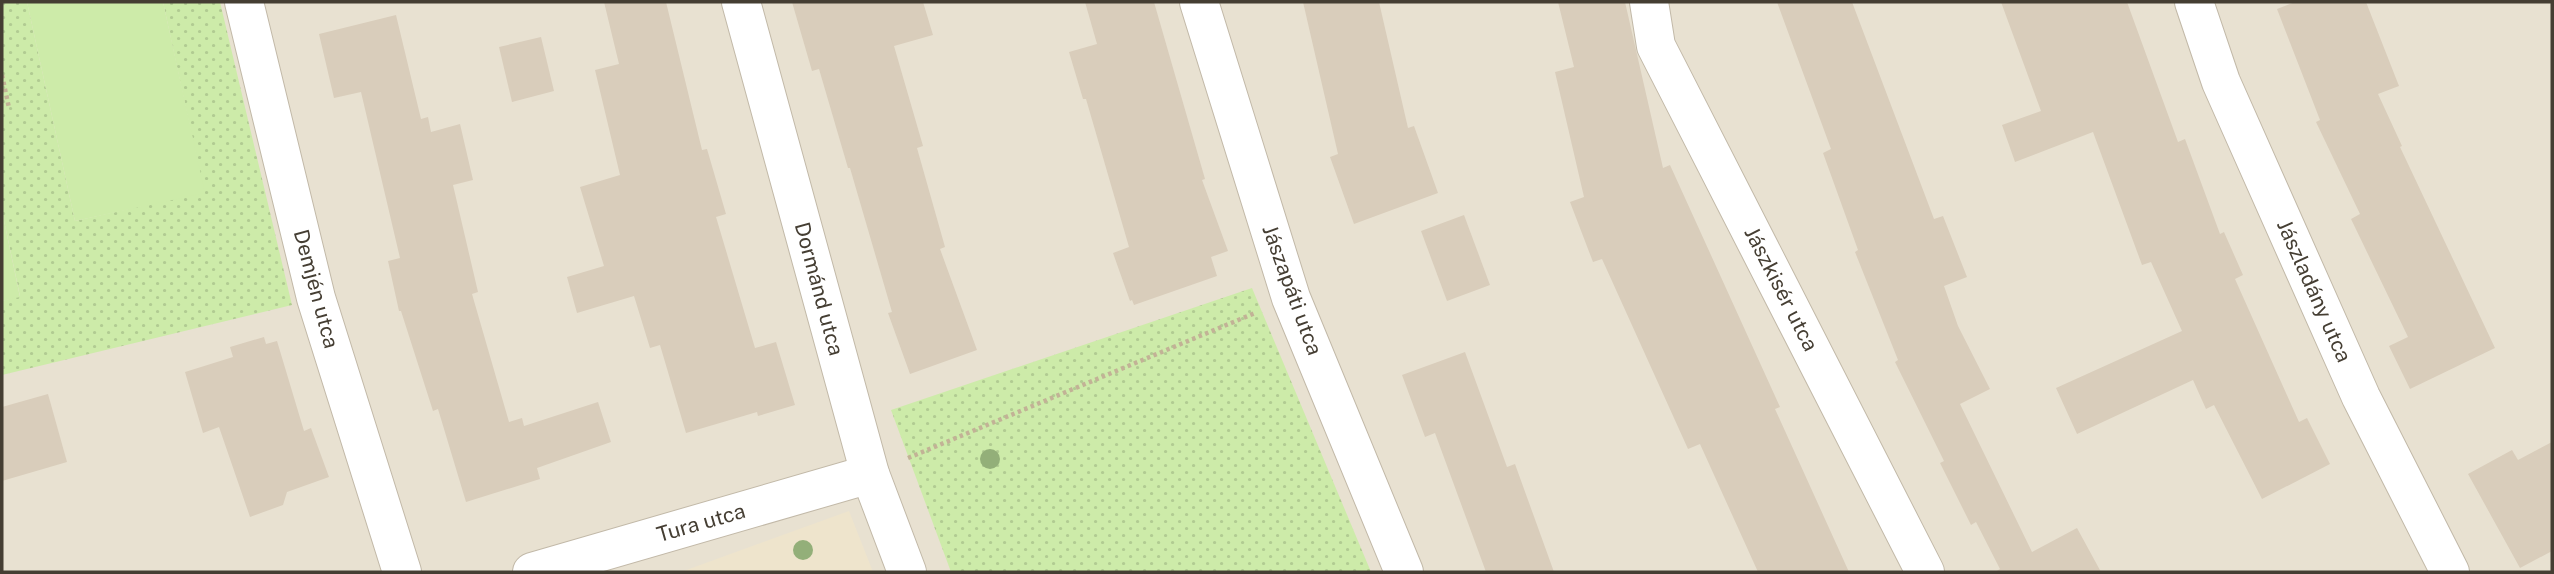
<svg xmlns="http://www.w3.org/2000/svg" width="2554" height="574" font-family="'Public Sans',sans-serif">
  <style>
    .residential { fill: #e8e1d1 }
    .education { fill: #eee4cc }
    .grass { fill: url(#grass-dots) }
    .green { fill: #cdeba9 }
    .building { fill: #d9cdbb }
    .lines { fill: none; stroke-linecap: round; stroke-linejoin: round }
    .minor-casing { stroke: #c2b9a8; stroke-width: 40 }
    .path { stroke: #c2b296; stroke-width: 4.5; stroke-dasharray: 3.5 3.5; stroke-linecap: butt }
    .minor { stroke: #fff; stroke-width: 38 }
    .tree { fill: #93af79 }
    .labels { text-anchor: middle; stroke-width: 5; stroke-linejoin: round; paint-order: stroke }
    .street-label { font-size: 21px; fill: #453e33; stroke: #fff }
  </style>
  <defs>
    <pattern id="grass-dots" width="8" height="8" patternUnits="userSpaceOnUse" patternTransform="scale(1.75)"><rect width="8" height="8" fill="#cdeba9"/><path d="M2 2h.1M6 6h.1" fill="none" stroke="#b1cb92" stroke-width="1.8" stroke-linecap="round"/></pattern>
  </defs>
  <rect width="100%" height="100%" fill="#f3eee3"/>
  <rect class="residential" x="2" y="2" width="2550" height="570"/>
  <polygon class="education" points="849,511 873,572 681,572"/>
  <g class="grass">
    <polygon points="2,2 27,2 75,221 204,192 163,2 220,2 292,305 2,375 2,301 20,296 2,211"/>
    <polygon points="1252,288 1371,572 951,572 891,410"/>
  </g>
  <g class="green">
    <polygon points="27,2 163,2 205,193 75,221"/>
    <polygon points="2,211 20,297 2,301"/>
  </g>
  <g class="building">
    <polygon points="604,2 666,2 702,150 707,149 726,214 716,217 755,348 776,342 795,405 758,416 757,412 686,433 660,345 650,348 634,296 577,313 567,277 604,266 580,187 620,175 595,70 619,64"/>
    <polygon points="792,2 923,2 933,35 894,46 923,146 917,148 945,247 940,249 977,350 910,374 888,313 892,312 850,168 848,168 819,69 812,71"/>
    <polygon points="1085,2 1154,2 1205,179 1202,180 1228,251 1211,257 1217,276 1134,305 1132,300 1130,301 1113,253 1129,247 1086,99 1083,99 1069,52 1097,44"/>
    <polygon points="1303,2 1379,2 1408,128 1414,126 1438,193 1354,224 1330,157 1338,154"/>
    <polygon points="1558,2 1625,2 1663,168 1670,165 1780,407 1775,409 1849,572 1758,572 1700,444 1688,449 1602,259 1593,262 1570,202 1584,197 1555,72 1574,67"/>
    <polygon points="1777,2 1852,2 1934,219 1943,216 1967,277 1944,286 1958,326 1990,389 1960,404 2032,552 2077,528 2101,572 1995,572 2000,569 1976,522 1971,525 1940,463 1944,461 1895,362 1898,360 1855,252 1858,250 1823,153 1831,149"/>
    <polygon points="2001,2 2127,2 2178,142 2185,139 2220,234 2224,232 2243,275 2235,279 2299,422 2307,418 2330,464 2262,499 2214,405 2206,409 2193,380 2077,434 2056,388 2182,331 2151,262 2142,265 2093,132 2015,162 2002,125 2041,111"/>
    <polygon points="2295,2 2366,2 2399,86 2378,94 2402,146 2400,147 2495,348 2410,389 2389,346 2408,337 2351,219 2360,214 2316,122 2320,120 2277,9"/>
    <polygon points="396,15 421,119 428,117 431,132 460,124 473,180 453,185 478,292 472,294 509,422 522,418 524,426 598,402 611,442 537,468 540,479 466,502 438,409 433,411 401,311 399,311 388,261 400,258 361,92 334,98 319,34"/>
    <polygon points="541,37 554,91 512,102 499,47"/>
    <polygon points="1464,215 1490,285 1447,301 1421,231"/>
    <polygon points="264,337 266,344 277,341 304,431 311,428 329,477 287,492 283,505 250,517 219,427 203,433 185,372 233,357 230,347"/>
    <polygon points="1465,352 1507,467 1515,464 1554,572 1486,572 1435,433 1425,437 1402,375"/>
    <polygon points="48,394 67,462 2,481 2,407"/>
    <polygon points="2552,442 2552,551 2520,568 2468,474 2512,450 2518,460"/>
  </g>
  <g class="lines">
    <g class="minor-casing">
      <g id="minor">
        <polyline points="244,2 316,298 402,572"/>
        <polyline points="741,2 870,474 907,572"/>
        <polyline points="1199,2 1291,298 1404,572"/>
        <polyline points="1649,2 1656,46 1925,572"/>
        <polyline points="2194,2 2221,82 2361,397 2450,572"/>
        <polyline points="532,572 870,474"/>
      </g>
    </g>
    <g class="path">
      <polyline points="2,75 9,108"/>
      <polyline points="908,458 1255,313"/>
    </g>
    <use href="#minor" class="minor"/>
  </g>
  <g class="tree">
    <circle cx="990" cy="459" r="10"/>
    <circle cx="803" cy="550" r="10"/>
  </g>
  <g class="labels">
    <g class="street-label">
      <text transform="translate(316 289) rotate(75)" y="7">Demjén utca</text>
      <text transform="translate(819 289) rotate(75)" y="7">Dormánd utca</text>
      <text transform="translate(1781 289) rotate(63)" y="7">Jászkisér utca</text>
      <text transform="translate(1292 290) rotate(70)" y="7">Jászapáti utca</text>
      <text transform="translate(2314 291) rotate(66)" y="7">Jászladány utca</text>
      <text transform="translate(701 523) rotate(-16)" y="7">Tura utca</text>
    </g>
  </g>
  <rect width="2554" height="574" fill="none" stroke="#453e33" stroke-width="7"/>
</svg>
